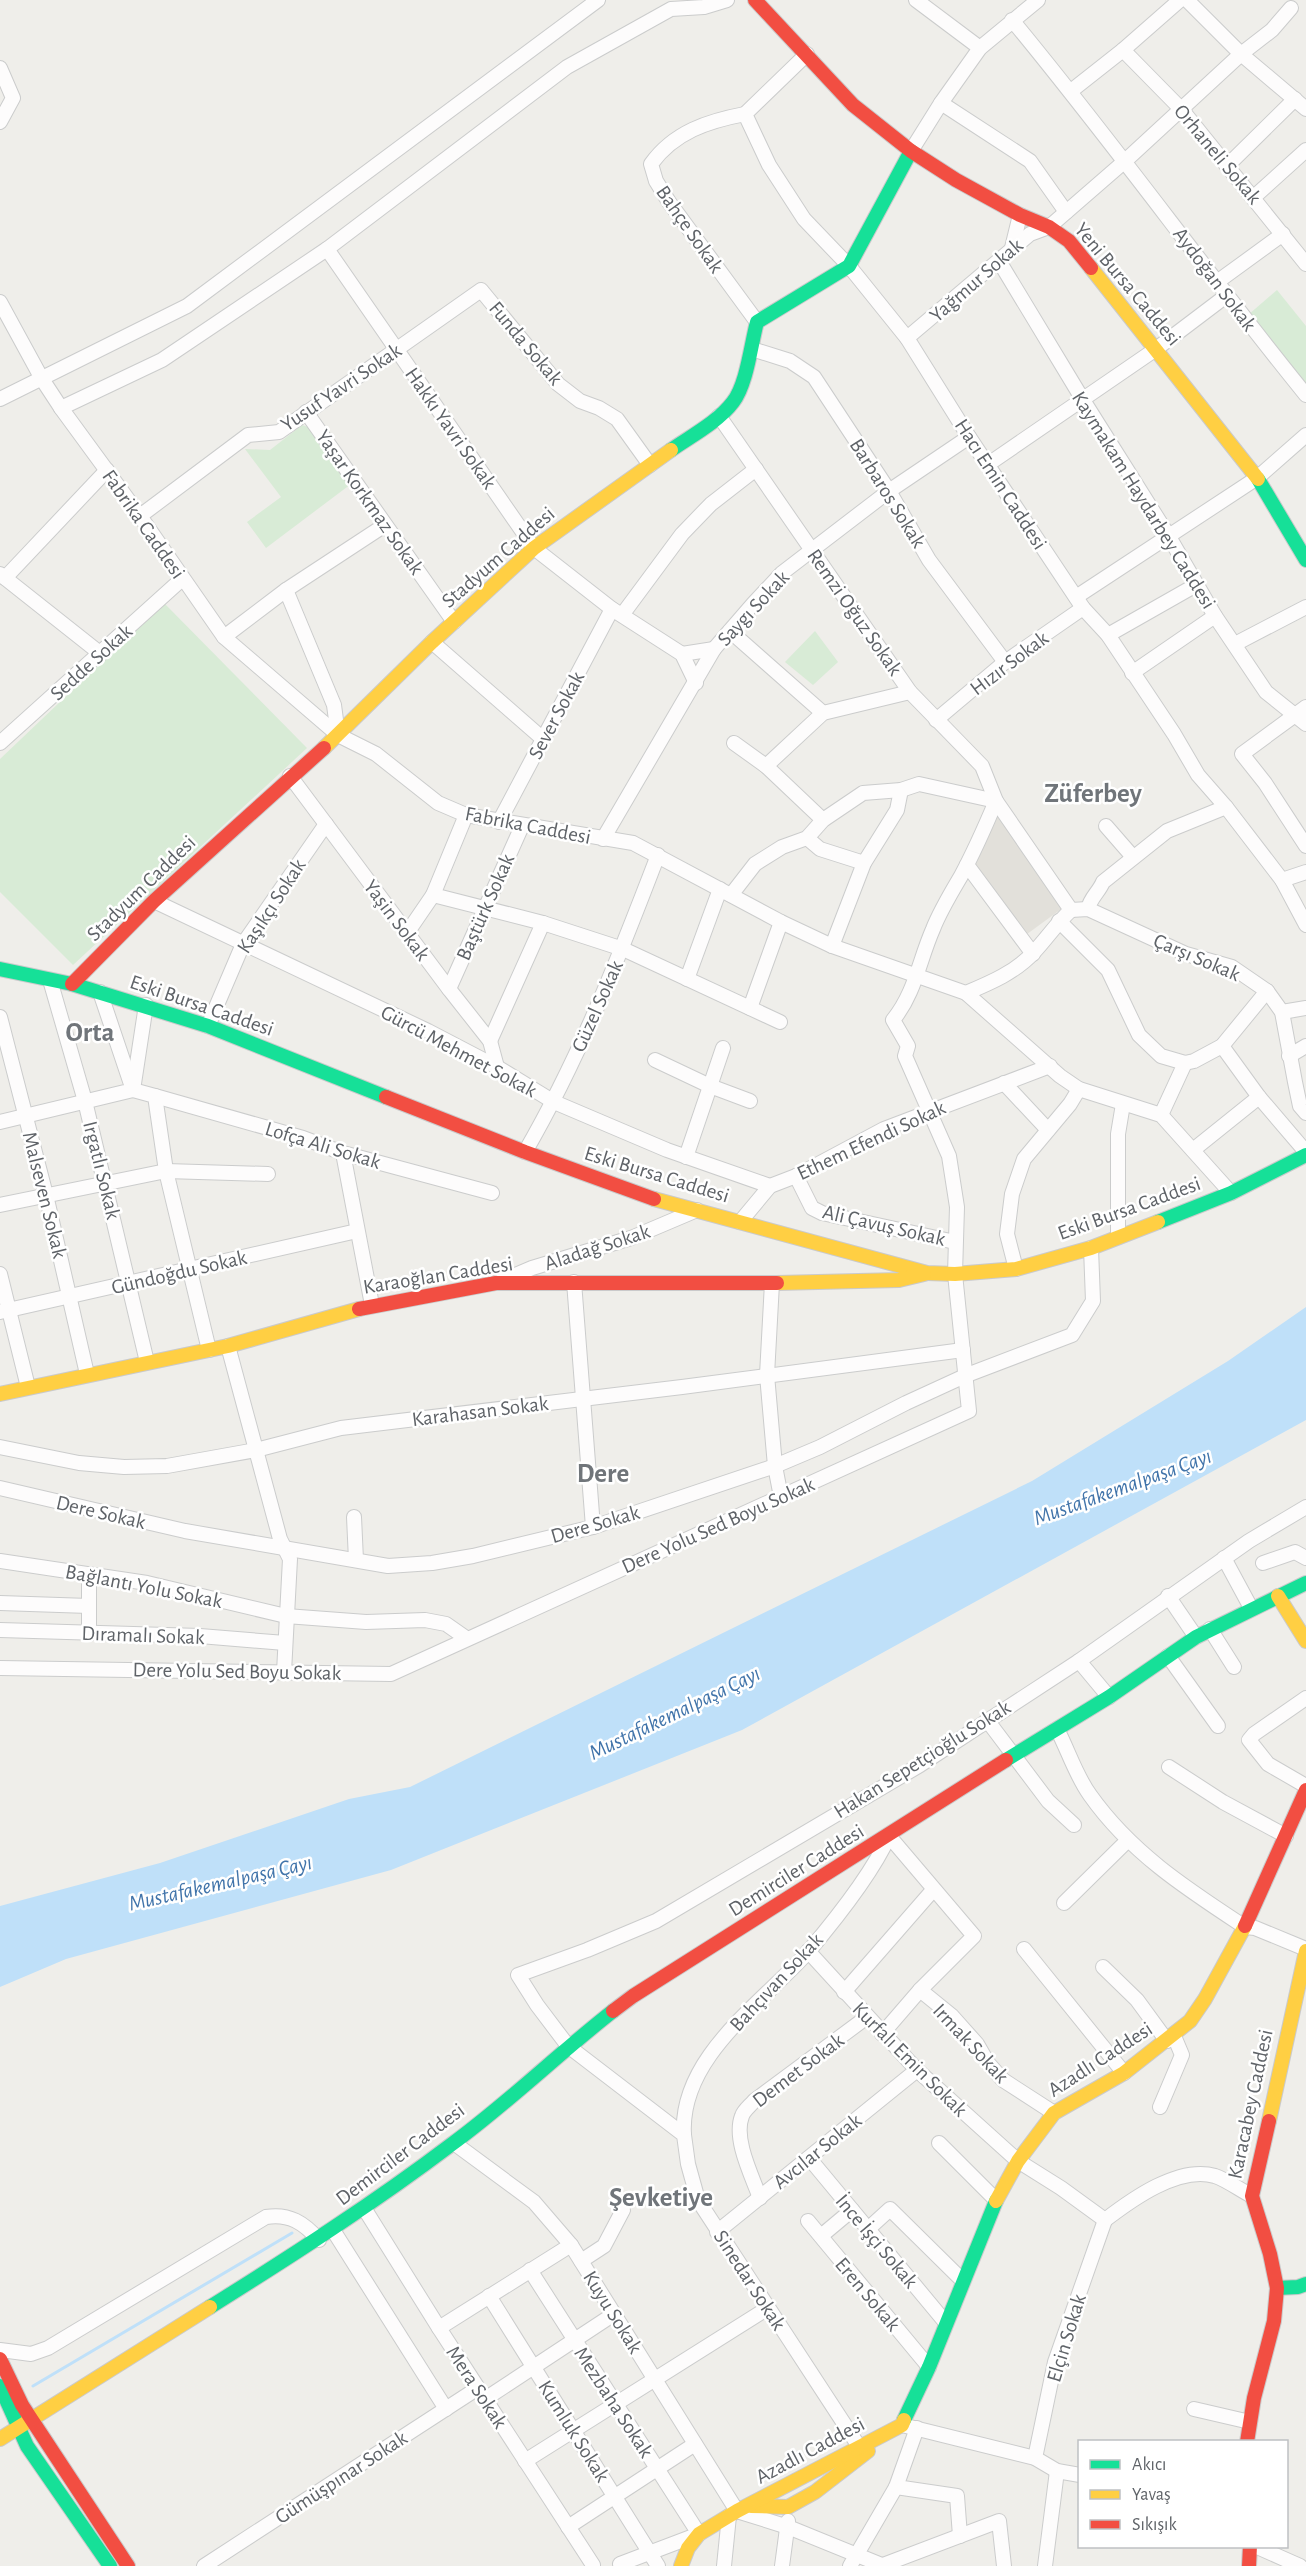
<svg xmlns="http://www.w3.org/2000/svg" width="1306" height="2566" font-family="'Alegreya Sans',sans-serif">
  <style>
    .education { fill: #e2e0da }
    .green { fill: #d8ebd6 }
    .water { fill: #bfe0f9 }
    .lines { fill: none; stroke-linecap: round; stroke-linejoin: round }
    .stream { stroke: #bfe0f9; stroke-width: 3 }
    .street-casing { stroke: #cbcccc; stroke-width: 16 }
    .fast-casing { stroke: #cacacb; stroke-width: 16 }
    .slow-casing { stroke: #cacacb; stroke-width: 16 }
    .jam-casing { stroke: #cacacb; stroke-width: 16 }
    .street { stroke: #fdfcfc; stroke-width: 14 }
    .fast { stroke: #16e098; stroke-width: 14 }
    .slow { stroke: #ffcf43; stroke-width: 14 }
    .jam { stroke: #f24e42; stroke-width: 14 }
    .labels { text-anchor: middle; stroke-width: 5; stroke-linejoin: round; paint-order: stroke }
    .street-label { font-size: 21px; fill: #5f6368; stroke: #fff }
    .water-label { font-size: 22px; font-style: italic; fill: #4174aa; stroke: #fff }
    .district-label { font-size: 27px; font-weight: bold; fill: #70757a; stroke: #fff }
  </style>
  <rect width="100%" height="100%" fill="#efeeea"/>
  <polygon class="education" points="997,815 1064,907 1023,937 972,861"/>
  <g class="green">
    <polygon points="1277,290 1306,326 1306,388 1248,315"/>
    <polygon points="302,425 308,427 351,484 266,548 247,522 281,497 245,449 270,450"/>
    <polygon points="164,603 307,748 73,965 0,892 0,759"/>
    <polygon points="815,631 838,662 813,685 785,662"/>
  </g>
  <polygon class="water" points="1306,1307 1306,1420 742,1730 391,1870 66,1959 0,1987 0,1906 160,1863 349,1799 410,1787 1032,1481 1228,1361"/>
  <g class="lines">
    <polyline class="stream" points="33,2386 292,2233"/>
    <g class="street-casing">
      <g id="street">
        <polyline points="916,0 980,48"/>
        <polyline points="1187,0 1241,54 1306,109"/>
        <path d="M1012,20C1114,143 1206,272 1306,395"/>
        <polyline points="1123,50 1182,110 1306,264"/>
        <polyline points="807,54 745,114 769,165 804,219 849,266 907,338 969,437 1083,608 1108,635 1174,734 1198,775 1226,807 1282,880 1306,925"/>
        <polyline points="0,68 13,98 0,122"/>
        <polyline points="1071,91 1123,50 1180,0"/>
        <polyline points="941,103 1030,161 1066,212"/>
        <path d="M745,114C708,121 674,132 651,164L656,181L669,202L757,322"/>
        <polyline points="911,151 941,103 980,48 1038,0"/>
        <polyline points="1227,166 1295,99"/>
        <polyline points="1254,197 1306,150"/>
        <polyline points="1012,248 1020,215"/>
        <polyline points="327,249 534,548 612,609 682,654 696,683"/>
        <polyline points="999,261 1083,400 1168,535 1215,616 1266,692 1306,724"/>
        <polyline points="1217,282 1283,234"/>
        <path d="M0,302L42,379L61,408L140,516L224,637L338,735L376,754L438,803L466,815L633,843L781,922L832,946L966,993C990,983 1016,972 1034,952C1047,938 1057,923 1071,910"/>
        <polyline points="907,338 1030,234 1049,227 1125,161 1241,54 1272,30 1291,8"/>
        <polyline points="752,349 790,361 814,377 889,491 929,560 1005,662"/>
        <polyline points="0,399 187,306 598,0"/>
        <polyline points="61,408 162,360 327,249 567,67 671,9 704,7 727,0"/>
        <polyline points="306,412 454,622"/>
        <polyline points="987,465 1156,349 1226,296"/>
        <polyline points="140,516 248,435 279,432 481,290 558,384 580,401 599,408 617,419 650,465"/>
        <polyline points="0,574 101,654"/>
        <polyline points="5,578 107,470"/>
        <polyline points="286,590 334,705 338,735"/>
        <polyline points="1076,597 1257,478 1306,435"/>
        <polyline points="622,615 682,534 711,504 756,469"/>
        <polyline points="730,631 823,713"/>
        <polyline points="1108,635 1196,585"/>
        <polyline points="224,637 286,590 385,525"/>
        <polyline points="432,642 543,739"/>
        <polyline points="1235,644 1306,607"/>
        <polyline points="682,654 714,649"/>
        <polyline points="1132,673 1215,616"/>
        <polyline points="1306,707 1242,754 1265,783 1306,846"/>
        <polyline points="936,720 1005,662 1083,608"/>
        <polyline points="0,743 182,579"/>
        <polyline points="734,743 766,766 823,820"/>
        <polyline points="766,766 823,713 910,692"/>
        <polyline points="290,776 449,989 490,1041 497,1067"/>
        <polyline points="499,822 612,609"/>
        <polyline points="1106,826 1133,857"/>
        <polyline points="807,838 820,849 864,863"/>
        <polyline points="603,839 714,649 753,604 782,573 889,491 969,437"/>
        <polyline points="967,865 1033,954"/>
        <polyline points="1282,880 1306,872"/>
        <polyline points="433,895 466,815"/>
        <polyline points="731,895 755,864 782,847 807,838 823,820 863,793 901,790 919,784 996,801 1071,910"/>
        <polyline points="154,901 428,1031 497,1067 554,1102 667,1150 770,1186"/>
        <path d="M1088,909C1090,898 1099,892 1103,882L1167,831L1226,807"/>
        <polyline points="1071,910 1088,909 1186,954 1232,967 1267,991 1282,1012 1295,1082 1300,1106 1306,1113"/>
        <polyline points="1059,921 1108,970 1139,1035 1161,1056 1185,1063 1194,1061 1222,1046 1267,991"/>
        <polyline points="407,933 433,895 543,923 623,949 780,1022"/>
        <polyline points="832,946 864,863 897,810 901,790"/>
        <polyline points="687,979 720,889"/>
        <polyline points="50,980 85,1101 147,1362"/>
        <polyline points="449,989 522,826"/>
        <polyline points="966,993 1060,1076 1079,1089 1161,1115 1231,1193"/>
        <polyline points="146,1005 133,1090 155,1096 166,1171 209,1350"/>
        <polyline points="750,1008 781,922"/>
        <polyline points="1282,1012 1306,1008"/>
        <polyline points="0,1017 46,1195 87,1374"/>
        <polyline points="208,1026 243,944 326,824"/>
        <polyline points="490,1041 543,923"/>
        <polyline points="1222,1046 1259,1097 1306,1152"/>
        <polyline points="1289,1056 1306,1046"/>
        <polyline points="655,1060 710,1086 750,1101"/>
        <polyline points="1004,1083 1048,1130"/>
        <polyline points="155,1096 303,1138 343,1153 492,1193"/>
        <polyline points="1161,1115 1185,1063"/>
        <polyline points="0,1122 133,1090 100,992"/>
        <polyline points="1193,1150 1259,1097"/>
        <path d="M525,1152C580,1057 619,957 658,855"/>
        <polyline points="343,1153 372,1305"/>
        <polyline points="686,1157 723,1048"/>
        <polyline points="796,1176 812,1208 822,1213 955,1242"/>
        <polyline points="0,1205 166,1171 268,1174"/>
        <polyline points="740,1222 770,1186 796,1176 884,1129 1050,1066"/>
        <polyline points="1118,1237 1118,1134 1123,1104"/>
        <polyline points="1016,1269 1007,1234 1012,1194 1024,1159 1070,1104 1079,1089"/>
        <polyline points="0,1274 28,1387"/>
        <polyline points="501,1281 532,1268 631,1238 697,1210"/>
        <polyline points="574,1282 593,1527"/>
        <polyline points="772,1283 767,1375 775,1466 781,1497"/>
        <polyline points="0,1312 357,1231"/>
        <polyline points="228,1346 280,1539 290,1559 284,1672"/>
        <polyline points="0,1447 79,1463 124,1467 167,1466 256,1450 341,1428 682,1387 963,1350"/>
        <polyline points="0,1488 185,1531 388,1566 432,1563 473,1556 593,1527 775,1466 820,1447 906,1403 967,1375 1072,1335 1093,1301 1091,1248"/>
        <polyline points="354,1517 356,1560"/>
        <polyline points="1224,1558 1251,1608"/>
        <polyline points="0,1561 147,1583 286,1616 366,1622 425,1620 446,1624 466,1638"/>
        <polyline points="1263,1563 1295,1552 1306,1558"/>
        <polyline points="1168,1596 1196,1637"/>
        <polyline points="0,1603 89,1606"/>
        <polyline points="1210,1629 1234,1667"/>
        <polyline points="0,1630 200,1636 285,1643"/>
        <polyline points="89,1634 89,1574"/>
        <polyline points="1168,1656 1218,1726"/>
        <polyline points="1079,1661 1109,1697"/>
        <path d="M0,1668L391,1674L969,1411L955,1274L957,1207L949,1156L905,1056L908,1046L893,1020C915,993 919,961 933,929C940,911 951,893 961,876C974,852 985,827 996,801L982,766L910,692L719,416"/>
        <polyline points="1306,1698 1254,1734 1249,1740 1268,1764 1306,1786"/>
        <polyline points="987,1720 1048,1801 1074,1825"/>
        <path d="M1057,1729C1068,1750 1076,1776 1090,1795C1131,1853 1187,1889 1245,1927L1255,1928L1306,1949"/>
        <polyline points="1169,1767 1223,1802 1286,1836"/>
        <polyline points="1064,1903 1127,1841"/>
        <polyline points="1024,1949 1124,2073"/>
        <polyline points="808,1951 917,2070 1018,2161 1061,2188 1105,2220"/>
        <polyline points="1103,1967 1137,2000 1167,2041"/>
        <polyline points="920,1990 952,2016 977,2044 988,2063 1003,2080 1054,2113"/>
        <polyline points="844,1992 933,1890"/>
        <polyline points="1160,2107 1182,2055 1174,2036"/>
        <path d="M684,2135C679,2058 761,2004 808,1952C835,1920 872,1874 889,1836L974,1936L920,1990L882,2034"/>
        <polyline points="454,2143 534,2202 571,2245 737,2511 788,2527 884,2566"/>
        <polyline points="939,2143 996,2200"/>
        <polyline points="809,2158 946,2323"/>
        <path d="M760,2198C752,2176 733,2139 742,2116C744,2110 750,2106 754,2101L867,2017"/>
        <polyline points="364,2208 439,2328 593,2565"/>
        <path d="M1105,2220C1131,2200 1179,2165 1215,2176C1227,2180 1240,2190 1252,2196"/>
        <polyline points="808,2221 929,2367"/>
        <polyline points="868,2229 890,2209 963,2281"/>
        <polyline points="333,2230 446,2409"/>
        <polyline points="717,2232 917,2070"/>
        <polyline points="821,2236 852,2210"/>
        <polyline points="581,2261 604,2246 623,2210"/>
        <polyline points="530,2270 699,2534 620,2564"/>
        <polyline points="489,2296 658,2566"/>
        <polyline points="439,2328 571,2245"/>
        <path d="M0,2350L31,2354L48,2348L266,2217C289,2213 304,2223 319,2240"/>
        <polyline points="485,2399 614,2314"/>
        <polyline points="1194,2409 1250,2422"/>
        <polyline points="902,2425 1035,2458 1057,2471 1080,2475"/>
        <polyline points="860,2448 698,2200 688,2164 684,2135 568,2046 537,2005 518,1975 587,1950 656,1921 920,1765 1079,1661 1249,1541 1306,1507"/>
        <polyline points="1035,2458 1055,2362 1105,2220"/>
        <polyline points="525,2461 768,2308"/>
        <polyline points="896,2487 957,2496 960,2536"/>
        <polyline points="568,2527 695,2444"/>
        <polyline points="1255,2546 1300,2566"/>
        <polyline points="883,2565 999,2521 1004,2566"/>
        <polyline points="204,2566 478,2388"/>
        <polyline points="724,2566 729,2516"/>
        <polyline points="782,2566 788,2521"/>
        <polyline points="850,2566 896,2487 917,2428"/>
        <polyline points="1045,2566 1057,2471"/>
      </g>
    </g>
    <g class="fast-casing">
      <g id="fast">
        <path d="M671,450C691,436 718,422 733,402C747,384 751,344 757,322L849,266L911,151"/>
        <polyline points="1258,479 1306,560"/>
        <polyline points="0,969 72,984 208,1026 386,1097"/>
        <polyline points="1158,1222 1231,1193 1306,1155"/>
        <polyline points="1006,1760 1109,1697 1196,1637 1306,1583"/>
        <polyline points="1277,2288 1298,2287 1306,2284"/>
        <path d="M210,2307C293,2255 374,2203 452,2144C508,2103 558,2054 613,2011"/>
        <polyline points="0,2386 27,2446 110,2566"/>
        <polyline points="904,2420 929,2367 996,2201"/>
      </g>
    </g>
    <g class="slow-casing">
      <g id="slow">
        <polyline points="1091,268 1258,479"/>
        <polyline points="324,748 432,642 534,548 671,450"/>
        <polyline points="654,1199 927,1273 955,1274 1016,1269 1091,1248 1158,1222"/>
        <polyline points="777,1283 899,1280 924,1274"/>
        <polyline points="0,1394 228,1346 359,1309"/>
        <polyline points="1278,1596 1306,1641"/>
        <polyline points="1269,2121 1306,1951"/>
        <polyline points="996,2201 1018,2161 1054,2113 1124,2073 1190,2021 1205,1999 1245,1926"/>
        <polyline points="0,2439 210,2307"/>
        <polyline points="751,2506 788,2507 815,2492 868,2451"/>
        <polyline points="681,2566 688,2548 699,2534 737,2511 902,2425 904,2420"/>
      </g>
    </g>
    <g class="jam-casing">
      <g id="jam">
        <polyline points="755,0 853,105 911,151 956,180 1020,215 1049,227 1069,241 1091,268"/>
        <polyline points="72,984 154,901 324,748"/>
        <polyline points="386,1097 525,1152 654,1199"/>
        <polyline points="359,1309 496,1283 777,1283"/>
        <polyline points="1245,1926 1306,1790"/>
        <polyline points="613,2011 633,1996 1006,1760"/>
        <polyline points="0,2359 22,2405 128,2566"/>
        <polyline points="1247,2442 1254,2398 1274,2321 1277,2288 1270,2254 1252,2196 1269,2121"/>
        <polyline points="1249,2566 1250,2546"/>
      </g>
    </g>
    <use href="#street" class="street"/>
    <use href="#fast" class="fast"/>
    <use href="#slow" class="slow"/>
    <use href="#jam" class="jam"/>
  </g>
  <g class="labels">
    <g class="street-label">
      <text transform="translate(1218 154) rotate(50)" y="7">Orhaneli Sokak</text>
      <text transform="translate(690 229) rotate(55)" y="7">Bahçe Sokak</text>
      <text transform="translate(1215 279) rotate(53)" y="7">Aydoğan Sokak</text>
      <text transform="translate(976 280) rotate(-41)" y="7">Yağmur Sokak</text>
      <text transform="translate(1128 284) rotate(50)" y="7">Yeni Bursa Caddesi</text>
      <text transform="translate(526 343) rotate(50)" y="7">Funda Sokak</text>
      <text transform="translate(341 387) rotate(-34)" y="7">Yusuf Yavri Sokak</text>
      <text transform="translate(451 428) rotate(55)" y="7">Hakkı Yavri Sokak</text>
      <text transform="translate(1001 484) rotate(57)" y="7">Hacı Emin Caddesi</text>
      <text transform="translate(888 493) rotate(58)" y="7">Barbaros Sokak</text>
      <text transform="translate(1144 500) rotate(58)" y="7">Kaymakam Haydarbey Caddesi</text>
      <text transform="translate(370 502) rotate(55)" y="7">Yaşar Korkmaz Sokak</text>
      <text transform="translate(144 524) rotate(55)" y="7">Fabrika Caddesi</text>
      <text transform="translate(498 557) rotate(-41)" y="7">Stadyum Caddesi</text>
      <text transform="translate(753 608) rotate(-47)" y="7">Saygı Sokak</text>
      <text transform="translate(855 612) rotate(55)" y="7">Remzi Oğuz Sokak</text>
      <text transform="translate(91 662) rotate(-42)" y="7">Sedde Sokak</text>
      <text transform="translate(1009 663) rotate(-37)" y="7">Hızır Sokak</text>
      <text transform="translate(556 715) rotate(-62)" y="7">Sever Sokak</text>
      <text transform="translate(528 825) rotate(11)" y="7">Fabrika Caddesi</text>
      <text transform="translate(141 888) rotate(-44)" y="7">Stadyum Caddesi</text>
      <text transform="translate(271 906) rotate(-57)" y="7">Kaşıkçı Sokak</text>
      <text transform="translate(485 907) rotate(-66)" y="7">Baştürk Sokak</text>
      <text transform="translate(397 920) rotate(53)" y="7">Yaşin Sokak</text>
      <text transform="translate(1197 957) rotate(23)" y="7">Çarşı Sokak</text>
      <text transform="translate(202 1005) rotate(19)" y="7">Eski Bursa Caddesi</text>
      <text transform="translate(597 1006) rotate(-66)" y="7">Güzel Sokak</text>
      <text transform="translate(459 1051) rotate(28)" y="7">Gürcü Mehmet Sokak</text>
      <text transform="translate(871 1140) rotate(-25)" y="7">Ethem Efendi Sokak</text>
      <text transform="translate(323 1145) rotate(17)" y="7">Lofça Ali Sokak</text>
      <text transform="translate(102 1170) rotate(76)" y="7">Irgatlı Sokak</text>
      <text transform="translate(657 1174) rotate(17)" y="7">Eski Bursa Caddesi</text>
      <text transform="translate(45 1195) rotate(76)" y="7">Malseven Sokak</text>
      <text transform="translate(1129 1208) rotate(-20)" y="7">Eski Bursa Caddesi</text>
      <text transform="translate(884 1225) rotate(13)" y="7">Ali Çavuş Sokak</text>
      <text transform="translate(597 1247) rotate(-18)" y="7">Aladağ Sokak</text>
      <text transform="translate(179 1272) rotate(-13)" y="7">Gündoğdu Sokak</text>
      <text transform="translate(438 1275) rotate(-9)" y="7">Karaoğlan Caddesi</text>
      <text transform="translate(480 1411) rotate(-7)" y="7">Karahasan Sokak</text>
      <text transform="translate(101 1512) rotate(13)" y="7">Dere Sokak</text>
      <text transform="translate(595 1524) rotate(-16)" y="7">Dere Sokak</text>
      <text transform="translate(718 1525) rotate(-24)" y="7">Dere Yolu Sed Boyu Sokak</text>
      <text transform="translate(144 1586) rotate(11)" y="7">Bağlantı Yolu Sokak</text>
      <text transform="translate(143 1635) rotate(2)" y="7">Dıramalı Sokak</text>
      <text transform="translate(237 1671) rotate(1)" y="7">Dere Yolu Sed Boyu Sokak</text>
      <text transform="translate(922 1759) rotate(-32)" y="7">Hakan Sepetçioğlu Sokak</text>
      <text transform="translate(796 1870) rotate(-32)" y="7">Demirciler Caddesi</text>
      <text transform="translate(776 1982) rotate(-47)" y="7">Bahçıvan Sokak</text>
      <text transform="translate(971 2043) rotate(47)" y="7">Irmak Sokak</text>
      <text transform="translate(910 2059) rotate(45)" y="7">Kurfalı Emin Sokak</text>
      <text transform="translate(1100 2059) rotate(-33)" y="7">Azadlı Caddesi</text>
      <text transform="translate(798 2070) rotate(-37)" y="7">Demet Sokak</text>
      <text transform="translate(1250 2104) rotate(-78)" y="7">Karacabey Caddesi</text>
      <text transform="translate(817 2151) rotate(-39)" y="7">Avcılar Sokak</text>
      <text transform="translate(400 2154) rotate(-37)" y="7">Demirciler Caddesi</text>
      <text transform="translate(877 2241) rotate(50)" y="7">İnce İşçi Sokak</text>
      <text transform="translate(750 2280) rotate(57)" y="7">Sinedar Sokak</text>
      <text transform="translate(868 2294) rotate(50)" y="7">Eren Sokak</text>
      <text transform="translate(613 2312) rotate(58)" y="7">Kuyu Sokak</text>
      <text transform="translate(1066 2338) rotate(-73)" y="7">Elçin Sokak</text>
      <text transform="translate(477 2387) rotate(57)" y="7">Mera Sokak</text>
      <text transform="translate(614 2402) rotate(57)" y="7">Mezbaha Sokak</text>
      <text transform="translate(574 2431) rotate(58)" y="7">Kumluk Sokak</text>
      <text transform="translate(810 2450) rotate(-28)" y="7">Azadlı Caddesi</text>
      <text transform="translate(341 2477) rotate(-33)" y="7">Gümüşpınar Sokak</text>
    </g>
    <g class="water-label">
      <text transform="translate(1122 1486) rotate(-20)" y="8">Mustafakemalpaşa Çayı</text>
      <text transform="translate(674 1712) rotate(-26)" y="8">Mustafakemalpaşa Çayı</text>
      <text transform="translate(220 1882) rotate(-13)" y="8">Mustafakemalpaşa Çayı</text>
    </g>
    <g class="district-label">
      <text x="1093" y="802">Züferbey</text>
      <text x="90" y="1041">Orta</text>
      <text x="603" y="1482">Dere</text>
      <text x="661" y="2206">Şevketiye</text>
    </g>
  </g>
  <rect x="1078" y="2440" width="210" height="108" fill="#ffffff" stroke="#bfc1c3" stroke-width="1.5"/>
  <rect x="1090" y="2460" width="30" height="9" fill="#16e098" stroke="#bfc1c3" stroke-width="1.5"/>
  <text x="1132" y="2470" font-size="18" fill="#5f6368">Akıcı</text>
  <rect x="1090" y="2490" width="30" height="9" fill="#ffcf43" stroke="#bfc1c3" stroke-width="1.5"/>
  <text x="1132" y="2500" font-size="18" fill="#5f6368">Yavaş</text>
  <rect x="1090" y="2520" width="30" height="9" fill="#f24e42" stroke="#bfc1c3" stroke-width="1.5"/>
  <text x="1132" y="2530" font-size="18" fill="#5f6368">Sıkışık</text>
</svg>
